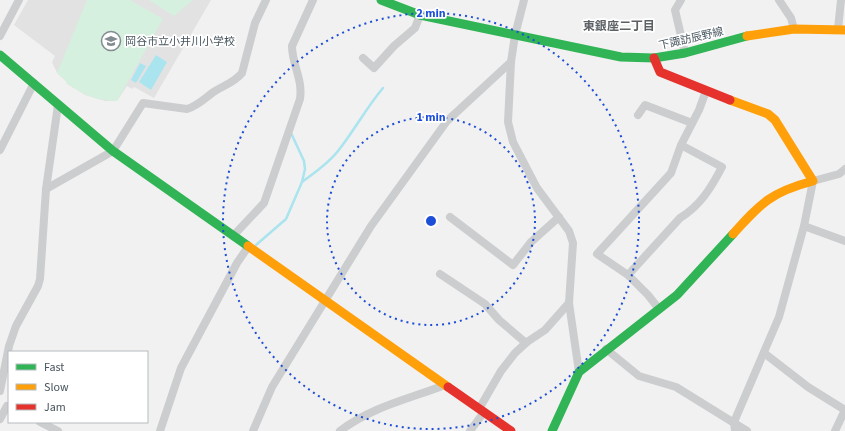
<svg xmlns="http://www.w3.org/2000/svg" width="845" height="431" font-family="'Source Sans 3','Noto Sans JP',sans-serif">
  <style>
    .education { fill: #e3e2e3 }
    .green { fill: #d5f0de }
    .water { fill: #a9e4ef }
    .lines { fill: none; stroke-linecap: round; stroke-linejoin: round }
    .stream { stroke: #a9e4ef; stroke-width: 2.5 }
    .street { stroke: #cbcdcf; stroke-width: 8 }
    .fast { stroke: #30b455; stroke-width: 9 }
    .slow { stroke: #ff9f0a; stroke-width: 9 }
    .jam { stroke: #e5322d; stroke-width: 9 }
    .ring { fill: none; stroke: #1d4ed8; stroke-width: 2; stroke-dasharray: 2 4 }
    .labels { text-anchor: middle; stroke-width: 3.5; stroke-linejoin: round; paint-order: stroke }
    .street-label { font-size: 11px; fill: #47555e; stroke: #fff }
    .poi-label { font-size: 11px; fill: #47555e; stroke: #fff; text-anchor: start }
    .neighbourhood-label { font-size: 12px; font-weight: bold; fill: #5c6165; stroke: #fff }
    .centre { fill: #1d4ed8; stroke: #fff; stroke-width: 2 }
    .ring-label { font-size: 12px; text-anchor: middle; font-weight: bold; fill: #1d4ed8; stroke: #fff; stroke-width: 3.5; stroke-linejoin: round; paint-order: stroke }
  </style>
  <rect width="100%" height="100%" fill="#f2f1f1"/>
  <polygon class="education" points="28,0 211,0 154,98 134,87 132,89 127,86 117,101 105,101 85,95 66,83 67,82 57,73 52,62 55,56 14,25"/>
  <g class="green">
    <path d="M87,0H130L163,19L117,101C98,101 82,94 66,83L67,82L57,73Z"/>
    <polygon points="149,0 193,0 174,16"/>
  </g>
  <g class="water">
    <polygon points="156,55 167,62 151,90 139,82"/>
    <polygon points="140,63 146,66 136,83 131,80"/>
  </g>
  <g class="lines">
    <g class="stream">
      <path d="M302,182C314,173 328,164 338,151C354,131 366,108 383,88"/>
      <polyline points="256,245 286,219 302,182 305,169 304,161 291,133"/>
    </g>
    <g class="street">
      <polyline points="524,0 515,35 511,62 508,122 513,142 537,188 569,231 573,243 569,303 579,372"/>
      <polyline points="681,0 675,10 685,53"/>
      <polyline points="779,0 791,18 794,29"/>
      <polyline points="838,29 841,0"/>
      <polyline points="0,36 19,0"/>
      <polyline points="363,58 374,68 394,46 415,28 420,15"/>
      <polyline points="638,115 645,105 692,123"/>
      <path d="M681,145L722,167C711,188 700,206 680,218L628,275L597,254L671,173L681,145L699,110L706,91"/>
      <polyline points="0,150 34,83"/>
      <path d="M46,189L113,151L143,103L187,109C197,106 204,99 212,93C222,86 234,83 242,73L255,23L266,0"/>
      <polyline points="450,217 513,265 531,242 559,217"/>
      <polyline points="804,226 845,241"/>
      <path d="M233,236L264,203L300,99C303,79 292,65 292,46L313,0"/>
      <polyline points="440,274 485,304 499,320 526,343"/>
      <polyline points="628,275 648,295 659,309"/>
      <polyline points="606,349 639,376 676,387 747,431"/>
      <polyline points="764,353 808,387 845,410 835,431"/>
      <polyline points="0,391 9,346 16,326 38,286 40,279 46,189 58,105"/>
      <polyline points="479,409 501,371 515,353 527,342 545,330 569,303"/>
      <polyline points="0,419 7,406"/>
      <polyline points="40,422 58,431"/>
      <polyline points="160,431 181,368 237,263 248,247"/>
      <polyline points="253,431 272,387 371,226 447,121 511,62"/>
      <path d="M340,431C371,407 409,399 445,385"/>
      <polyline points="470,431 484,412"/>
      <polyline points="735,431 734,422 779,317 804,226 813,181 839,174 845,169"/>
    </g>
    <g class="fast">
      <polyline points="381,0 420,15 621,57 654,58 685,53 747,36"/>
      <polyline points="0,55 113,151 248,246"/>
      <polyline points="552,431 579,372 677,295 733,234"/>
    </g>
    <g class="slow">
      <polyline points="747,36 794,29 845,30"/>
      <path d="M730,100L768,114L775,120L813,181C771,192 761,203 733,234"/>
      <polyline points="248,246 448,387"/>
    </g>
    <g class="jam">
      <polyline points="654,58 660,72 730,100"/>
      <polyline points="448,387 511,431"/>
    </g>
  </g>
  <g class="ring">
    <circle cx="431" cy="221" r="104"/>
    <circle cx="431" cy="221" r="208"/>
  </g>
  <defs>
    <g id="school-ring" transform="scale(1)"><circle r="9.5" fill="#fff" stroke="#838c91" stroke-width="1.5"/><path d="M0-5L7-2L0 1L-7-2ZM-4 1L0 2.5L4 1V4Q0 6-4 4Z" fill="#838c91"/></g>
  </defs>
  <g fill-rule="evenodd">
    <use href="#school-ring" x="111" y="41"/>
  </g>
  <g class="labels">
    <g class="street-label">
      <text transform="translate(691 38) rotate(-13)" y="4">下諏訪辰野線</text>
    </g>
    <g class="poi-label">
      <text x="125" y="45">岡谷市立小井川小学校</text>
    </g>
    <g class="neighbourhood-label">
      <text x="619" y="30">東銀座二丁目</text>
    </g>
  </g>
  <circle cx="431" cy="221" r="6" class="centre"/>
  <g class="ring-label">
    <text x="431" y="17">2 min</text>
    <text x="431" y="121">1 min</text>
  </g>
  <rect x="8" y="351" width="140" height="72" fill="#ffffff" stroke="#b5bbbf"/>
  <rect x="16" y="364" width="20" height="6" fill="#30b455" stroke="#b5bbbf"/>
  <text x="44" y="371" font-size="12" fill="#47555e">Fast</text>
  <rect x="16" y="384" width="20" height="6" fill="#ff9f0a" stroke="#b5bbbf"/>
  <text x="44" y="391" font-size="12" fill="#47555e">Slow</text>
  <rect x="16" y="404" width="20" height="6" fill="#e5322d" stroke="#b5bbbf"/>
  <text x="44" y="411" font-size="12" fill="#47555e">Jam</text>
</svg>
